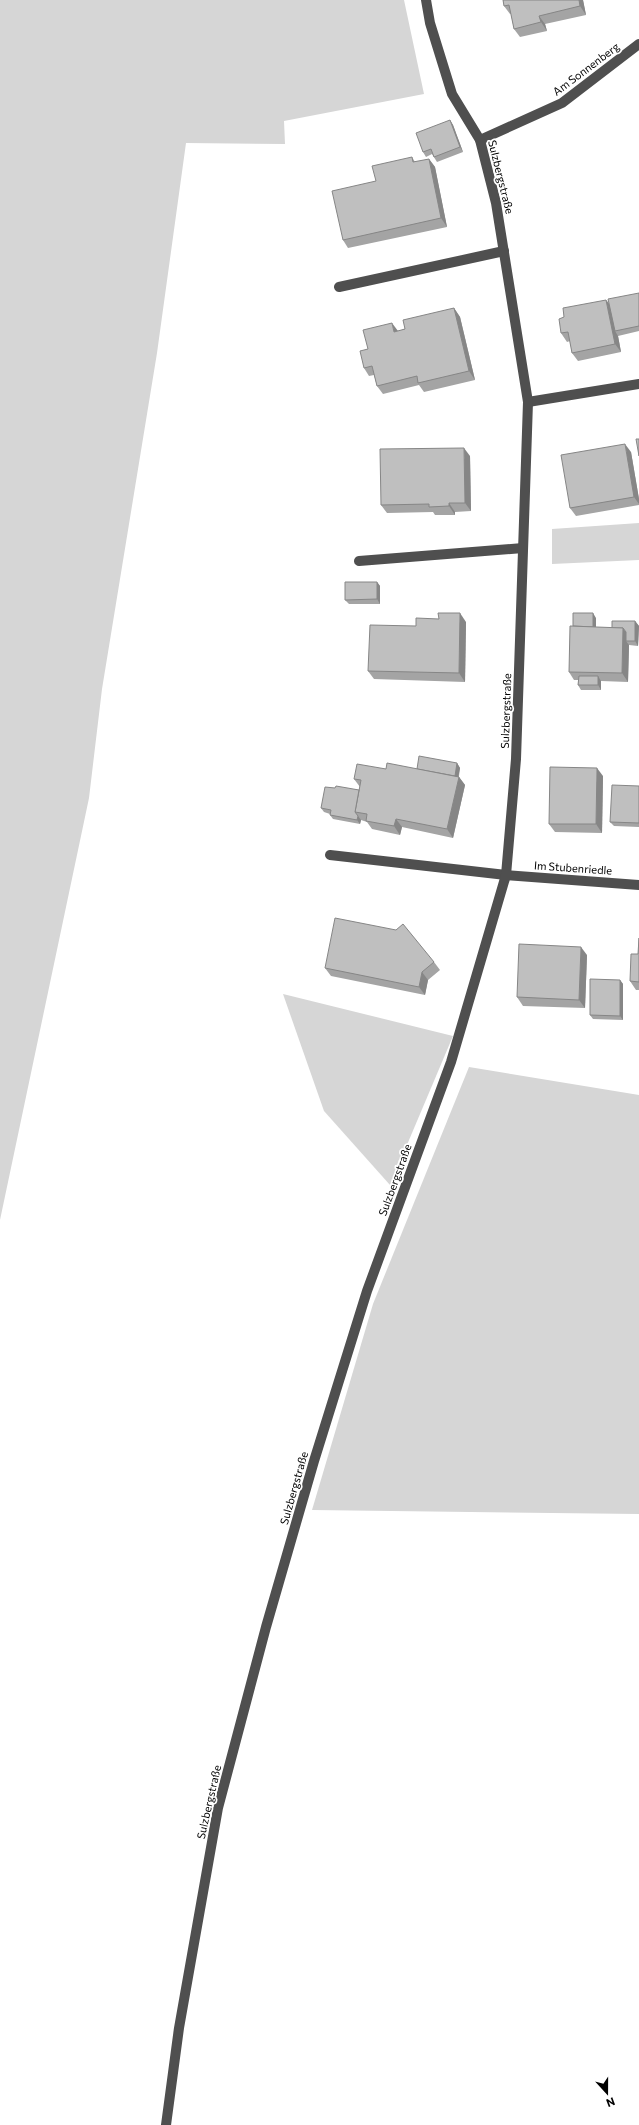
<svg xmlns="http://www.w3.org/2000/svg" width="639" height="2125" font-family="Commissioner,sans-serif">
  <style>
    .green { fill: #d6d6d6 }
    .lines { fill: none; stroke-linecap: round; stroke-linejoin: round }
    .minor { stroke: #4f4f4f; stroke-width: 10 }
    .wall { fill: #a4a4a4 }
    .shaded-wall { fill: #868686 }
    .building { fill: #bfbfbf; stroke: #868686 }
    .labels { text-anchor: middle; stroke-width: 3.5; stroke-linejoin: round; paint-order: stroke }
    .street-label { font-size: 11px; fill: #000; stroke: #fff }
  </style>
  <rect width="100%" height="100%" fill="#fff"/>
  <g class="green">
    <polygon points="0,0 404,0 424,94 284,121 285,144 186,143 157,353 102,689 89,798 0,1220"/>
    <polygon points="639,523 639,560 552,564 552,529"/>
    <polygon points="283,994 453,1036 390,1185 324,1111"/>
    <polygon points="469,1067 639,1095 639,1514 312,1510 373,1304"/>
  </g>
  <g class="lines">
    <g class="minor">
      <polyline points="480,140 562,103 639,44"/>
      <polyline points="339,287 504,251"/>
      <polyline points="528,402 639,384"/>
      <polyline points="359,561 523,548"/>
      <polyline points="330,855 506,875 639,885"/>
      <polyline points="166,2125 179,2028 218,1808 266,1627 314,1461 367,1291 451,1062 506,875 516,759 528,402 496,203 480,140 452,94 430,23 426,0"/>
    </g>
  </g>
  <g class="wall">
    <polygon points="503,0 583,0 586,15 545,24 547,31 520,37 514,29 511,14 510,14 504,6"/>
    <polygon points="450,120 453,125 463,152 437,162 432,154 426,157 423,152"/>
    <polygon points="412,157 415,162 429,159 435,167 447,227 348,248 343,240 376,181"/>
    <polygon points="639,294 639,331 618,336 621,352 578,361 572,353 570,341 567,342 561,333 564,317 606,300 609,303"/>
    <polygon points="454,308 460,317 475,380 424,392 419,385 383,394 377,386 374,375 369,376 364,368 368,349 398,331 405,329"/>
    <polygon points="631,452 639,499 639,505 576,516 570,508"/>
    <polygon points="470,456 471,511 455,512 455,515 435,515 433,512 387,513 381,505"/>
    <polygon points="377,582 380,586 380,604 349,604 345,600"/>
    <polygon points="596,618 596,627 612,628 635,621 639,626 638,646 629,645 628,682 601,681 601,690 581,690 578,685 578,680 574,680 569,672 573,626"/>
    <polygon points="466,622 465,682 374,679 368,671 416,626"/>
    <polygon points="457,763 460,768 459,776 459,777 465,785 453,838 402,827 400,835 372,829 367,822 361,820 360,824 333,819 330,815 330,814 324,812 321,808 335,788 359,790 360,787 354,779 386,769 417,769"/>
    <polygon points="603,776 602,833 555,832 549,824"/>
    <polygon points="639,786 639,827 614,826 610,822"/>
    <polygon points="639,938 639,990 636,990 630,981 638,954"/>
    <polygon points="587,955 585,1008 523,1006 517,997"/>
    <polygon points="434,962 440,970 428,980 425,995 331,976 325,968"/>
    <polygon points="620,980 623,984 623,1020 593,1019 590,1015"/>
  </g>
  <g class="shaded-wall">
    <polygon points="579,0 583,0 586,15 580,6"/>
    <polygon points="539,16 545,24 547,31 541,22"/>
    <polygon points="450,120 453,125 463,152 460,147"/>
    <polygon points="429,159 435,167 447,227 441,218"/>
    <polygon points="606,300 612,308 615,331 618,336 621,352 615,344"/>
    <polygon points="454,308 460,317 475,380 469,371"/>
    <polygon points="392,323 398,331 394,332"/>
    <polygon points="625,444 631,452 639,499 639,504 634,497"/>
    <polygon points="464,448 470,456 471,511 465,503"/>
    <polygon points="449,503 455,512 455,515 449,506"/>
    <polygon points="377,582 380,586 380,604 377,599"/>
    <polygon points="460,613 466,622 465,682 459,673"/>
    <polygon points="593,613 596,618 596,635 593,631"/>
    <polygon points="635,621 639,626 638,646 635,641"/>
    <polygon points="623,628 629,636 626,641 629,645 628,682 622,673"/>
    <polygon points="598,676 601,681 601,690 598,685"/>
    <polygon points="457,763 460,768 457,783 454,779"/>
    <polygon points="597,768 603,776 602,833 596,824"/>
    <polygon points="459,777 465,785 453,838 447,829"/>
    <polygon points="358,816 361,820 360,824 357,820"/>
    <polygon points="396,819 402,827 400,835 394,826"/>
    <polygon points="581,947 587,955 585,1008 579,1000"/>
    <polygon points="422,972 428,980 425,995 419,987"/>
    <polygon points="620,980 623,984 623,1020 620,1016"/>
  </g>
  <g class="building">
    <polygon points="503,0 579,0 580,6 539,16 541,22 514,29 509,5 504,6"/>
    <polygon points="450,120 460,147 434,157 431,149 423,152 416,133"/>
    <polygon points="412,157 413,162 429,159 441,218 343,240 332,191 376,181 372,166"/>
    <polygon points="639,293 639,326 615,331 608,299"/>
    <polygon points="606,300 615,344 572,353 568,332 561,333 559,319 564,317 563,308"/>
    <polygon points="454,308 469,371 418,383 417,376 377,386 372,366 364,368 360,351 368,349 363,330 392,323 394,332 405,329 403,320"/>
    <polygon points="636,439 639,439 639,456"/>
    <polygon points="625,444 634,497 570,508 561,455"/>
    <polygon points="464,448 465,503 449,503 449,506 429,507 429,504 381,505 380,449"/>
    <polygon points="345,582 377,582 377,599 345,600"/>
    <polygon points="438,613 460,613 459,673 368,671 370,625 416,626 416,618 439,619"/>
    <polygon points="573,613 593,613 593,627 573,626"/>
    <polygon points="612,621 635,621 635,641 626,641 626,632 623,628 612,628"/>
    <polygon points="570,626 623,628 622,673 569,672"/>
    <polygon points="579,676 598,676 598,685 578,685"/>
    <polygon points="419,756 457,763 455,776 417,769"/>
    <polygon points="387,763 459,777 447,829 396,819 394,826 366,821 367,814 355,812 361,780 354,779 357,764 386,769"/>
    <polygon points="550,767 597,768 596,824 549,824"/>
    <polygon points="612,785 639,786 639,823 610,822"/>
    <polygon points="336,786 359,790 355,812 358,816 357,820 330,815 331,810 321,808 325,787 335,788"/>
    <polygon points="335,918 396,930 403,924 434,962 422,972 419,987 325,968"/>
    <polygon points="639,938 639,982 630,981 631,954 638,954"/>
    <polygon points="519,944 581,947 579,1000 517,997"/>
    <polygon points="590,979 620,980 620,1016 590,1015"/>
  </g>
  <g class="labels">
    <g class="street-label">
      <text transform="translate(586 69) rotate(-37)" y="4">Am Sonnenberg</text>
      <text transform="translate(501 177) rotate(76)" y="4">Sulzbergstraße</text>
      <text transform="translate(506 711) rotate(-88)" y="4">Sulzbergstraße</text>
      <text transform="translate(573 868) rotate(4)" y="4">Im Stubenriedle</text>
      <text transform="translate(395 1180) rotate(-70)" y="4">Sulzbergstraße</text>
      <text transform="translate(294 1488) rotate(-74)" y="4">Sulzbergstraße</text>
      <text transform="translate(209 1802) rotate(-77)" y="4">Sulzbergstraße</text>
    </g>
  </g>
  <g transform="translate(607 2093) rotate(159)" stroke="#ffffff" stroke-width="3" paint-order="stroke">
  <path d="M0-3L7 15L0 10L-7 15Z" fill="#000000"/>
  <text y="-6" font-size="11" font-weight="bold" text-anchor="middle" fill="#000000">N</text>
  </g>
</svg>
